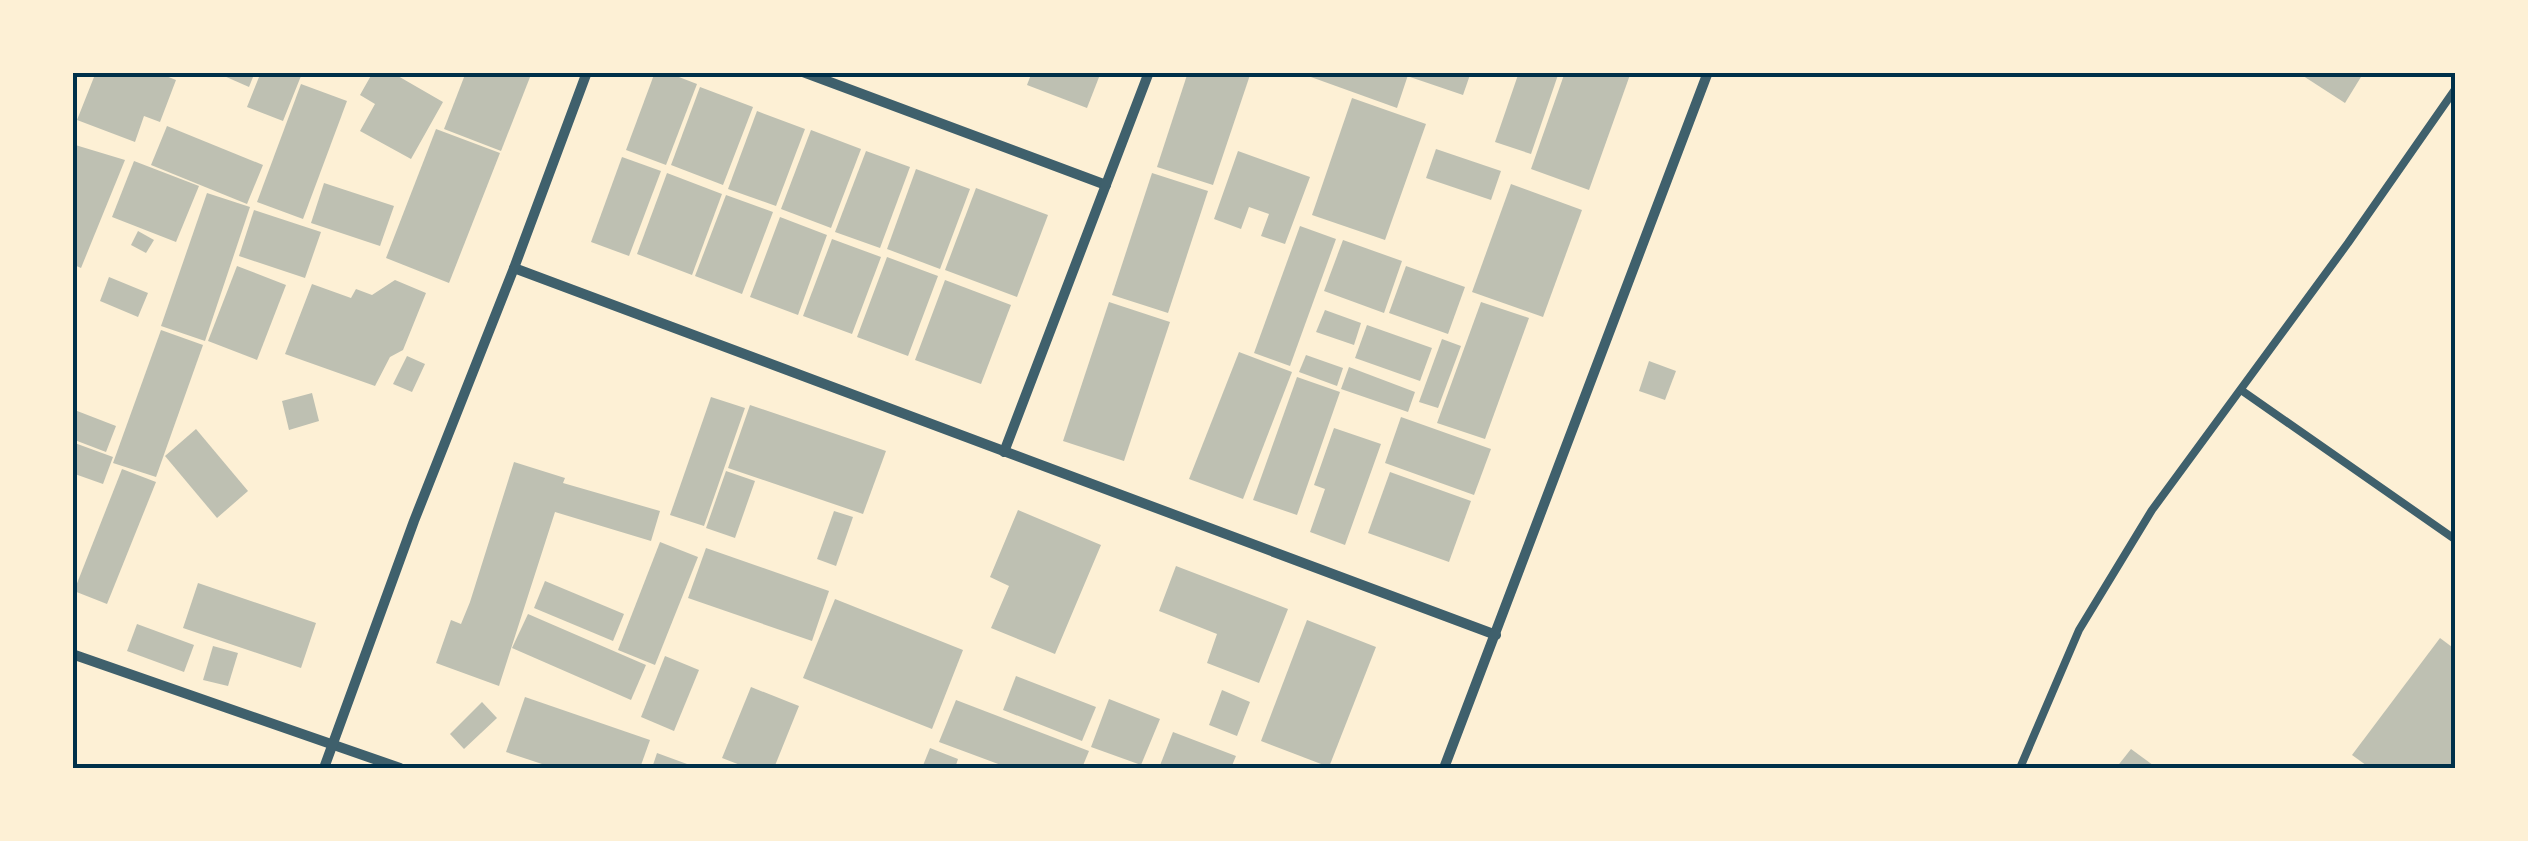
<svg xmlns="http://www.w3.org/2000/svg" width="2528" height="841" font-family="'Source Sans 3',sans-serif">
  <style>
    .building { fill: #bec0b2 }
    .lines { fill: none; stroke-linecap: round; stroke-linejoin: round }
    .service { stroke: #3f606c; stroke-width: 8 }
    .minor { stroke: #3f606c; stroke-width: 10 }
    .neatline { fill: none; stroke: #003049; stroke-width: 4 }
  </style>
  <rect width="100%" height="100%" fill="#fdf0d5"/>
  <g class="building">
    <polygon points="96,72 156,72 176,80 160,122 144,116 135,142 77,120"/>
    <polygon points="215,72 255,72 249,87"/>
    <polygon points="261,72 291,72 301,76 283,121 247,107"/>
    <polygon points="373,72 391,72 443,102 411,159 360,131 375,104 360,95"/>
    <polygon points="466,72 532,72 501,151 444,129"/>
    <polygon points="655,72 666,72 697,84 666,165 626,150"/>
    <polygon points="1032,72 1101,72 1087,108 1027,85"/>
    <polygon points="1188,72 1251,72 1213,185 1157,167"/>
    <polygon points="1297,72 1409,72 1397,108"/>
    <polygon points="1411,72 1471,72 1463,95 1410,77"/>
    <polygon points="1519,72 1559,72 1531,154 1495,142"/>
    <polygon points="1565,72 1631,72 1589,190 1531,169"/>
    <polygon points="2297,72 2364,72 2345,103"/>
    <polygon points="301,84 347,101 303,219 257,202"/>
    <polygon points="700,87 753,107 723,185 671,165"/>
    <polygon points="1352,98 1426,124 1385,240 1312,215"/>
    <polygon points="757,111 805,129 776,206 728,189"/>
    <polygon points="167,126 263,165 247,204 151,165"/>
    <polygon points="436,129 500,153 449,283 386,258"/>
    <polygon points="811,130 861,149 831,228 781,209"/>
    <polygon points="72,144 125,160 81,268 72,264"/>
    <polygon points="1436,149 1501,171 1491,200 1426,178"/>
    <polygon points="866,151 910,167 880,248 835,232"/>
    <polygon points="1238,151 1310,177 1285,244 1261,236 1269,214 1249,207 1241,229 1214,219"/>
    <polygon points="622,157 661,171 629,256 591,242"/>
    <polygon points="134,161 199,186 176,242 112,217"/>
    <polygon points="916,169 970,189 940,269 887,249"/>
    <polygon points="667,173 722,194 692,275 637,254"/>
    <polygon points="1152,173 1208,191 1168,313 1112,295"/>
    <polygon points="324,183 394,206 380,246 311,223"/>
    <polygon points="1511,184 1582,210 1543,317 1472,292"/>
    <polygon points="976,188 1048,215 1017,297 945,270"/>
    <polygon points="207,193 250,207 205,341 161,326"/>
    <polygon points="726,195 773,212 742,294 695,276"/>
    <polygon points="254,210 321,232 305,278 239,256"/>
    <polygon points="780,217 827,235 798,315 750,297"/>
    <polygon points="1300,226 1336,239 1290,366 1254,353"/>
    <polygon points="138,231 154,240 146,253 131,245"/>
    <polygon points="832,239 881,257 852,334 803,316"/>
    <polygon points="1343,240 1402,261 1384,313 1324,291"/>
    <polygon points="887,257 938,276 908,356 857,337"/>
    <polygon points="237,266 286,285 257,360 208,341"/>
    <polygon points="1406,266 1465,287 1448,334 1389,313"/>
    <polygon points="109,277 148,293 138,317 100,301"/>
    <polygon points="395,280 426,293 403,350 390,357 375,386 285,354 312,284 351,298 356,289 372,295"/>
    <polygon points="945,280 1011,305 981,384 915,360"/>
    <polygon points="1109,302 1170,322 1124,461 1063,441"/>
    <polygon points="1481,302 1529,318 1485,439 1437,423"/>
    <polygon points="1325,310 1361,323 1354,345 1316,332"/>
    <polygon points="1367,325 1432,348 1420,381 1355,358"/>
    <polygon points="161,330 203,345 156,477 113,463"/>
    <polygon points="1442,339 1461,346 1438,408 1419,402"/>
    <polygon points="1239,352 1292,372 1243,499 1189,479"/>
    <polygon points="1306,355 1343,368 1337,386 1299,372"/>
    <polygon points="407,356 425,364 412,392 393,384"/>
    <polygon points="1649,361 1676,371 1665,400 1639,391"/>
    <polygon points="1349,367 1415,392 1408,412 1341,389"/>
    <polygon points="1297,377 1340,392 1297,515 1253,500"/>
    <polygon points="312,393 319,421 289,430 282,401"/>
    <polygon points="711,397 745,408 704,526 670,515"/>
    <polygon points="750,405 886,451 863,514 728,468"/>
    <polygon points="72,409 116,426 106,452 72,439"/>
    <polygon points="1401,417 1491,449 1474,495 1385,463"/>
    <polygon points="1334,428 1381,444 1345,545 1310,532 1325,489 1314,485"/>
    <polygon points="196,429 248,491 217,518 165,456"/>
    <polygon points="72,442 113,457 103,484 72,473"/>
    <polygon points="514,462 565,478 563,483 660,511 651,541 555,512 499,686 436,663 451,620 461,624 470,602"/>
    <polygon points="122,469 156,482 107,604 74,591"/>
    <polygon points="726,471 755,481 735,538 706,528"/>
    <polygon points="1390,472 1471,501 1449,562 1368,533"/>
    <polygon points="1018,510 1101,545 1055,654 991,628 1009,586 990,577"/>
    <polygon points="834,511 853,517 836,566 817,559"/>
    <polygon points="660,542 698,557 655,665 618,650"/>
    <polygon points="706,548 829,591 812,641 688,598"/>
    <polygon points="1176,566 1288,609 1259,683 1207,663 1217,634 1159,611"/>
    <polygon points="545,581 624,614 613,641 534,608"/>
    <polygon points="198,583 316,623 301,668 183,628"/>
    <polygon points="835,599 963,650 932,729 803,678"/>
    <polygon points="528,614 646,665 631,700 512,648"/>
    <polygon points="1307,620 1376,647 1329,767 1261,741"/>
    <polygon points="137,624 194,645 184,672 127,651"/>
    <polygon points="2440,638 2456,650 2456,768 2370,768 2352,755"/>
    <polygon points="213,646 238,653 228,686 203,680"/>
    <polygon points="665,656 699,670 674,731 641,717"/>
    <polygon points="1016,676 1096,707 1082,741 1003,710"/>
    <polygon points="751,687 799,706 774,768 748,768 722,758"/>
    <polygon points="1222,690 1250,702 1237,736 1209,725"/>
    <polygon points="525,697 650,740 640,768 554,768 506,752"/>
    <polygon points="1109,699 1160,719 1141,765 1091,747"/>
    <polygon points="956,700 1089,751 1082,768 1009,768 939,742"/>
    <polygon points="482,702 497,718 464,749 450,734"/>
    <polygon points="1173,732 1236,756 1231,768 1159,768"/>
    <polygon points="930,748 958,759 955,768 922,768"/>
    <polygon points="2131,749 2157,768 2116,768"/>
    <polygon points="657,753 698,768 652,768"/>
  </g>
  <g class="lines">
    <g class="service">
      <polyline points="2241,390 2456,540"/>
      <polyline points="2020,768 2079,630 2152,510 2348,243 2456,88"/>
    </g>
    <g class="minor">
      <polyline points="803,72 1106,185"/>
      <polyline points="514,268 1496,635"/>
      <polyline points="1004,452 1149,72"/>
      <polyline points="72,654 400,768"/>
      <polyline points="324,768 414,521 514,268 587,72"/>
      <polyline points="1444,768 1708,72"/>
    </g>
  </g>
  <rect width="2528" height="841" fill="none" stroke="#fdf0d5" stroke-width="150"/>
  <rect x="75" y="75" width="2378" height="691" class="neatline"/>
</svg>
